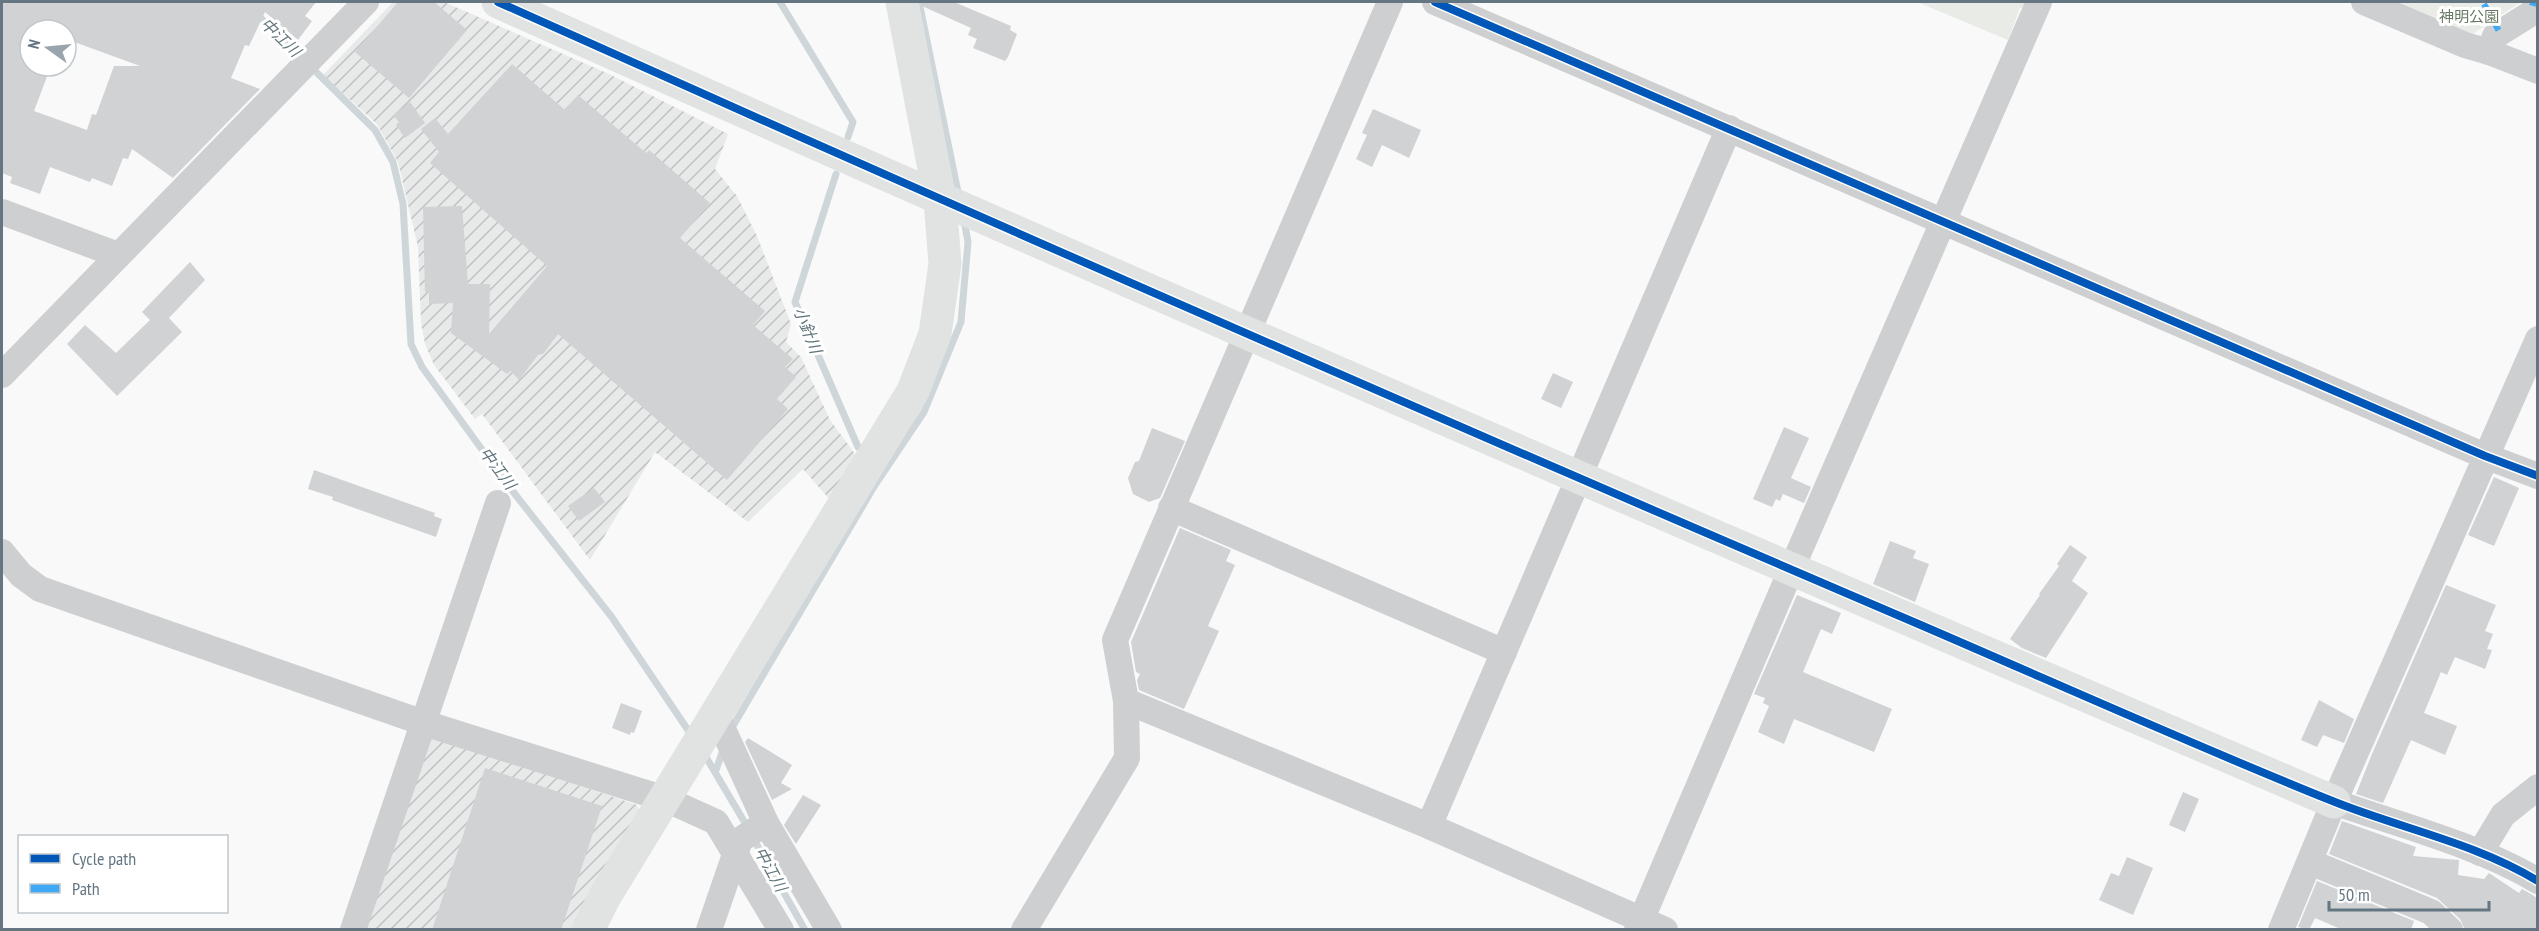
<svg xmlns="http://www.w3.org/2000/svg" width="2539" height="931" font-family="'PT Sans Narrow','Noto Sans JP',sans-serif">
  <style>
    .industrial { fill: url(#industrial-furrows) }
    .green { fill: #e8ebe6 }
    .lines { fill: none; stroke-linecap: round; stroke-linejoin: round }
    .stream { stroke: #ced6d9; stroke-width: 7 }
    .building { fill: #d0d2d3; fill-rule: evenodd }
    .street { stroke: #cecfd0; stroke-width: 26 }
    .secondary { stroke: #e1e2e2; stroke-width: 33 }
    .quiet { stroke: #3fa9f5; stroke-width: 6; stroke-dasharray: 12 6; stroke-linecap: butt }
    .cycleway-casing { stroke: #fff; stroke-width: 11 }
    .cycleway { stroke: #0057b8; stroke-width: 8 }
    .labels { text-anchor: middle; stroke-width: 6; stroke-linejoin: round; paint-order: stroke }
    .park-label { font-size: 15px; fill: #687a64; stroke: #fff }
    .water-label { font-size: 16px; font-style: italic; fill: #60757c; stroke: #fff }
  </style>
  <defs>
    <pattern id="industrial-furrows" width="10" height="10" patternUnits="userSpaceOnUse" patternTransform="scale(1.5)"><rect width="10" height="10" fill="#e8e9e9"/><path d="M-1 1l2-2M0 10L10 0M9 11l2-2" fill="none" stroke="#c0c1c2"/></pattern>
  </defs>
  <rect width="100%" height="100%" fill="#f9f9f9"/>
  <g class="industrial">
    <polygon points="393,2 444,2 609,74 728,134 715,169 737,196 757,236 791,324 786,342 801,357 830,420 858,458 831,501 803,469 748,522 655,452 590,560 482,414 475,419 434,365 425,344 421,323 418,247 398,162 377,124 323,75"/>
    <polygon points="436,737 637,805 641,814 576,929 364,930 428,741"/>
  </g>
  <g class="green">
    <polygon points="1917,2 2029,2 2026,9 2020,8 2008,40"/>
    <polygon points="2395,2 2521,2 2471,35"/>
  </g>
  <g class="lines">
    <g class="stream">
      <polyline points="244,2 303,59"/>
      <polyline points="780,2 853,122 848,137"/>
      <polyline points="919,2 959,197"/>
      <polyline points="311,67 375,130 393,162 403,204 411,344 422,367 507,484 611,616 692,736"/>
      <polyline points="836,174 795,302 858,447"/>
      <polyline points="730,731 875,485 924,412 961,322 968,242 964,220"/>
      <polyline points="703,752 748,828"/>
      <polyline points="716,770 724,747"/>
      <polyline points="753,838 805,930"/>
    </g>
  </g>
  <g class="building">
    <path d="M2,2H316L305,16L312,21L298,40L265,12L249,46L245,45L231,78L260,89L173,178L132,149L128,159L123,158L112,186L92,178L90,182L50,167L40,194L10,183L12,177L2,173ZM30,30H66V39L140,66H114L96,115L92,114L87,130L34,111L51,66H30Z"/>
    <polygon points="398,2 434,2 467,30 409,98 355,52"/>
    <polygon points="921,2 954,2 1011,26 1010,30 1017,34 1008,57 1005,61 973,48 977,39 968,35 971,28 922,6"/>
    <polygon points="512,64 565,110 578,95 646,153 649,150 710,203 680,238 765,311 753,325 793,359 785,367 796,377 777,399 788,409 727,480 558,334 543,354 538,355 519,380 511,371 507,374 451,333 453,303 429,304 429,292 425,292 423,207 462,206 468,284 490,284 489,334 547,266 430,163 439,152 421,129 435,118 448,134"/>
    <polygon points="410,102 425,123 405,138 396,125 399,122 393,115"/>
    <polygon points="1373,109 1421,130 1409,158 1382,145 1372,167 1356,159 1367,135 1362,133"/>
    <polygon points="190,262 205,280 169,318 182,332 117,396 67,344 85,325 116,353 150,320 142,312"/>
    <polygon points="1553,373 1573,382 1561,408 1541,399"/>
    <polygon points="1784,427 1809,438 1791,478 1811,487 1804,503 1783,494 1780,501 1776,499 1772,507 1753,499"/>
    <polygon points="1152,428 1185,441 1160,498 1149,502 1133,494 1128,478 1135,462 1139,461"/>
    <polygon points="314,470 435,513 434,516 442,519 436,537 332,500 333,497 308,489"/>
    <polygon points="2494,477 2519,488 2494,546 2468,535"/>
    <polygon points="594,488 605,502 579,521 568,506"/>
    <polygon points="1180,528 1231,550 1226,561 1235,565 1208,626 1219,631 1184,709 1139,690 1137,680 1140,674 1136,672 1131,642"/>
    <polygon points="1890,541 1916,551 1913,558 1929,564 1915,602 1873,584"/>
    <polygon points="2070,545 2087,557 2072,581 2088,593 2046,658 2022,648 2010,639 2040,595 2039,594 2059,566 2057,564"/>
    <polygon points="2446,585 2496,605 2485,631 2493,634 2487,649 2492,650 2485,669 2455,657 2447,675 2441,672 2424,713 2457,726 2445,755 2411,740 2383,803 2356,794 2372,754"/>
    <polygon points="1797,595 1841,613 1832,634 1821,629 1803,672 1892,709 1874,752 1794,719 1784,744 1758,732 1769,706 1763,703 1765,698 1754,694"/>
    <polygon points="2319,700 2354,719 2344,743 2323,735 2317,747 2301,740"/>
    <polygon points="621,703 642,711 634,733 631,732 630,735 612,728"/>
    <polygon points="748,738 792,765 781,783 792,789 772,800 745,742"/>
    <polygon points="485,768 602,806 561,930 432,930"/>
    <polygon points="2183,792 2199,799 2185,832 2169,825"/>
    <polygon points="803,795 821,805 796,844 784,825"/>
    <polygon points="2342,821 2416,847 2413,856 2459,860 2458,875 2484,879 2489,873 2519,893 2522,889 2531,894 2538,899 2538,930 2465,930 2460,919 2437,898 2329,854"/>
    <polygon points="2127,857 2153,868 2133,915 2099,900 2111,873 2119,876"/>
    <polygon points="2317,881 2414,921 2411,930 2343,930 2315,918 2309,930 2298,927"/>
  </g>
  <g class="lines">
    <g class="street">
      <polyline points="1435,2 2485,456 2538,476"/>
      <polyline points="2364,2 2465,45 2489,52 2538,71"/>
      <polyline points="2489,52 2495,36 2538,9"/>
      <polyline points="2,212 118,255"/>
      <polyline points="2,375 366,2"/>
      <polyline points="1171,508 1504,652"/>
      <polyline points="2,552 21,575 40,589 424,723 665,799 716,822 781,930"/>
      <polyline points="1126,701 1429,826 1665,930"/>
      <polyline points="716,714 766,823 829,930"/>
      <path d="M2334,802C2399,825 2478,845 2538,881"/>
      <polyline points="1429,826 1729,128"/>
      <polyline points="2480,853 2503,815 2538,787"/>
      <polyline points="2310,862 2431,912 2450,930"/>
      <polyline points="353,930 498,503"/>
      <polyline points="709,930 740,840 766,823"/>
      <polyline points="1024,930 1127,758 1126,701 1115,640 1390,2"/>
      <polyline points="1637,930 1791,570 2039,2"/>
      <polyline points="2281,930 2334,802 2538,339"/>
    </g>
    <g class="secondary">
      <path d="M498,2C1107,275 1720,539 2334,802"/>
      <polyline points="588,930 604,898 913,391 935,334 945,264 940,200 902,2"/>
    </g>
    <g class="quiet">
      <polyline points="2530,2 2538,4"/>
      <polyline points="2484,4 2500,33"/>
    </g>
    <g class="cycleway-casing">
      <g id="cycleway">
        <path d="M498,2C966,212 1437,418 1909,620C2049,680 2188,743 2330,800C2398,828 2474,842 2538,881"/>
        <polyline points="1435,2 2485,456 2538,476"/>
      </g>
    </g>
    <use href="#cycleway" class="cycleway"/>
  </g>
  <g class="labels">
    <g class="park-label">
      <text x="2469" y="22">神明公園</text>
    </g>
    <g class="water-label">
      <text transform="translate(281 37) rotate(44)" y="6">中江川</text>
      <text transform="translate(808 330) rotate(68)" y="6">小針川</text>
      <text transform="translate(498 468) rotate(53)" y="6">中江川</text>
      <text transform="translate(771 869) rotate(61)" y="6">中江川</text>
    </g>
  </g>
  <rect width="2539" height="931" fill="none" stroke="#657683" stroke-width="6"/>
  <rect x="18" y="835" width="210" height="78" fill="#ffffff" stroke="#c1c8cd" stroke-width="1.5"/>
  <rect x="30" y="854" width="30" height="9" fill="#0057b8" stroke="#c1c8cd" stroke-width="1.5"/>
  <text x="72" y="865" font-size="18" fill="#657683">Cycle path</text>
  <rect x="30" y="884" width="30" height="9" fill="#3fa9f5" stroke="#c1c8cd" stroke-width="1.5"/>
  <text x="72" y="895" font-size="18" fill="#657683">Path</text>
  <g transform="translate(48 48) rotate(285)"><circle r="28" fill="#ffffff" stroke="#c1c8cd" stroke-width="1.5"/>
  <path d="M0-4.5L10 22L0 15L-10 22Z" fill="#99a4ac"/>
  <text y="-9" font-size="16" font-weight="bold" text-anchor="middle" fill="#657683">N</text>
  </g>
  <path d="M2329 901v9h160v-9" fill="none" stroke="#657683" stroke-width="3"/>
  <text x="2338" y="901" font-size="18" fill="#657683" stroke="#ffffff" stroke-width="4.5" paint-order="stroke">50 m</text>
</svg>
